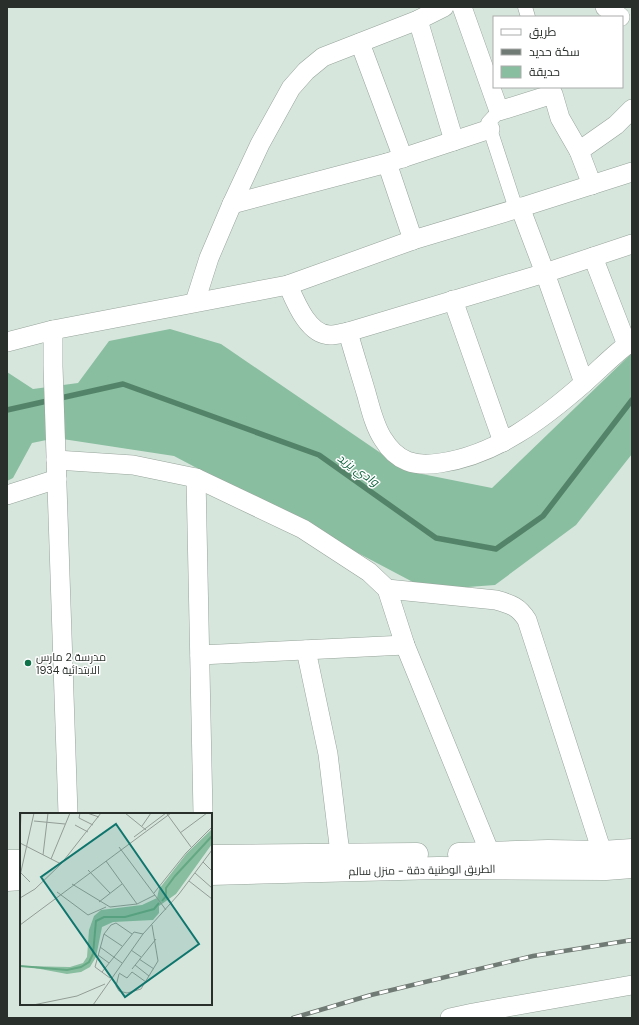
<svg xmlns="http://www.w3.org/2000/svg" width="639" height="1025" font-family="'DM Sans',Cairo,sans-serif">
  <style>
    .green { fill: #8abea0 }
    .lines { fill: none; stroke-linecap: round; stroke-linejoin: round }
    .stream { stroke: #538469; stroke-width: 5.5 }
    .pedestrian-casing { stroke: #96a49b; stroke-width: 15 }
    .minor-casing { stroke: #96a49b; stroke-width: 20 }
    .primary-casing { stroke: #96a49b; stroke-width: 23 }
    .pedestrian { stroke: #fff; stroke-width: 14 }
    .minor { stroke: #fff; stroke-width: 19 }
    .primary { stroke: #fff; stroke-width: 22 }
    .rail-casing { stroke: #717b75; stroke-width: 4.5 }
    .rail { stroke: #fff; stroke-width: 3; stroke-dasharray: 9; stroke-linecap: butt }
    .poi-dot { fill: #0f734a; stroke: #fff; stroke-width: 1.5 }
    .labels { text-anchor: middle; stroke-width: 3; stroke-linejoin: round; paint-order: stroke }
    .poi-label { font-size: 11px; fill: #292f2b; stroke: #fff; text-anchor: start }
    .street-label { font-size: 11px; fill: #292f2b; stroke: #fff }
    .water-label { font-size: 12px; font-style: italic; fill: #126441; stroke: #fff }
    .inset-river { fill: none; stroke: #65a984; stroke-width: 2 }
    .inset-road { fill: none; stroke: #919d96; stroke-width: 1 }
    .view { fill: #0f766e; fill-opacity: 0.15; stroke: #0f766e; stroke-width: 2 }
    .inset-edge { fill: none; stroke: #292f2b; stroke-width: 2 }
  </style>
  <rect width="100%" height="100%" fill="#d7e6dd"/>
  <polygon class="green" points="170,329 221,344 407,471 492,488 632,353 632,454 576,525 495,585 428,590 174,456 56,438 32,443 13,478 7,481 7,372 33,389 78,383 109,341"/>
  <g class="lines">
    <polyline class="stream" points="7,410 123,384 319,455 436,538 496,549 543,516 632,400"/>
    <g class="pedestrian-casing">
      <g id="pedestrian">
        <polyline points="525,7 528,17"/>
        <polyline points="499,111 488,123 516,209"/>
      </g>
    </g>
    <g class="minor-casing">
      <g id="minor">
        <polyline points="462,7 499,111 553,94 560,118 579,151 592,185"/>
        <polyline points="605,7 620,17"/>
        <polyline points="418,20 454,141"/>
        <polyline points="360,43 403,158"/>
        <polyline points="579,151 616,125 632,109"/>
        <polyline points="387,163 413,240"/>
        <polyline points="232,204 387,163 490,129"/>
        <polyline points="520,207 545,273 584,383"/>
        <polyline points="593,257 627,345"/>
        <path d="M288,285C295,301 308,335 330,335C336,335 342,333 348,332L545,273L632,244"/>
        <polyline points="453,300 503,442"/>
        <polyline points="195,302 209,258 232,204 260,144 291,88 306,71 323,57 418,20 444,7"/>
        <polyline points="53,330 53,366 68,814"/>
        <path d="M348,332C354,354 361,375 367,396C371,411 375,427 383,439C397,462 415,467 440,463C496,455 543,419 584,383C600,369 615,353 632,341"/>
        <polyline points="7,342 53,330 288,285 413,240 516,209 632,172"/>
        <polyline points="56,460 133,465 196,478 303,529 369,572 387,589 405,645 490,853"/>
        <polyline points="196,478 203,814"/>
        <polyline points="7,495 57,479"/>
        <path d="M387,589L496,600C511,604 519,607 527,620L602,852L605,865"/>
        <polyline points="306,650 328,754 342,870"/>
        <polyline points="200,655 405,645"/>
        <polyline points="450,1018 473,1013 632,985"/>
      </g>
    </g>
    <g class="primary-casing">
      <g id="primary">
        <polyline points="459,854 548,851 602,852 632,850"/>
        <polyline points="211,856 417,854"/>
        <polyline points="7,861 21,861"/>
        <polyline points="211,874 438,868 606,869 632,867"/>
        <polyline points="7,880 21,879"/>
      </g>
    </g>
    <use href="#pedestrian" class="pedestrian"/>
    <use href="#minor" class="minor"/>
    <use href="#primary" class="primary"/>
    <g class="rail-casing">
      <polyline id="rail" points="293,1018 371,995 533,956 632,940"/>
    </g>
    <use href="#rail" class="rail"/>
  </g>
  <circle class="poi-dot" cx="28" cy="663" r="4"/>
  <g class="labels">
    <g class="poi-label">
      <text x="36" y="661">مدرسة 2 مارس<tspan x="36" dy="13">1934 الابتدائية</tspan></text>
    </g>
    <g class="street-label">
      <text transform="translate(422 870) rotate(-1)" y="4">الطريق الوطنية دقة - منزل سالم</text>
    </g>
    <g class="water-label">
      <text transform="translate(358 470) rotate(35)" y="4">وادي يزيد</text>
    </g>
  </g>
  <g transform="translate(20 813)">
    <rect width="192" height="192" fill="#d7e6dd"/>
    <path d="M192,16V31L156,81L139,93V100L133,107L93,109L82,114L76,144L70,154L61,159L47,161L4,153L50,154L63,150L67,144L69,117L74,103L81,97L122,92L137,85L139,76L167,40Z" fill="#8abea0"/>
    <path class="inset-river" d="M142,88L146,83V75L155,63L192,23M0,153L47,157L61,154L69,149L73,141L76,108L84,104H105L134,96L139,90"/>
    <path class="inset-road" d="M60,0L59,5L73,12M67,0L79,4M105,0L126,17M147,1L171,34M14,8L45,11M55,12L68,19M122,13L131,0M160,20L187,0M114,24L146,0M0,25L1,0M0,30L41,51M99,34L146,97M23,42L28,0M31,46L50,0M86,48L117,91M183,49L192,58M68,57L90,80M1,60L10,69M175,60L192,75M0,63L14,0M169,68L192,86M52,71L90,94L117,91L135,82M37,79L68,102L86,94M134,80L166,40L192,14M0,85L15,76L41,51L81,0M79,89L102,71M0,112L151,0M84,121L102,133M80,134L102,150M111,137L121,144M78,142L89,150M119,146L134,156M115,152L129,163M112,156L136,126M82,159L114,119L123,121M99,160L107,165L112,159L126,169M99,161L96,173L99,178L107,180L121,176L138,148L132,112M90,165L75,154L84,121L91,112L96,110L112,121M13,192L57,183L85,171M73,192L123,121L159,81L192,37"/>
    <path class="view" d="M96,11L179,131L105,184L21,64Z"/>
    <rect width="192" height="192" class="inset-edge"/>
  </g>
  <rect width="639" height="1025" fill="none" stroke="#292f2b" stroke-width="16"/>
  <rect x="493" y="16" width="130" height="72" fill="#ffffff" stroke="#a9acaa"/>
  <rect x="501" y="29" width="20" height="6" fill="#ffffff" stroke="#a9acaa"/>
  <text x="529" y="36" font-size="12" fill="#292f2b">طريق</text>
  <rect x="501" y="49" width="20" height="6" fill="#717b75" stroke="#a9acaa"/>
  <text x="529" y="56" font-size="12" fill="#292f2b">سكة حديد</text>
  <rect x="501" y="66" width="20" height="12" fill="#8abea0" stroke="#a9acaa"/>
  <text x="529" y="76" font-size="12" fill="#292f2b">حديقة</text>
</svg>
